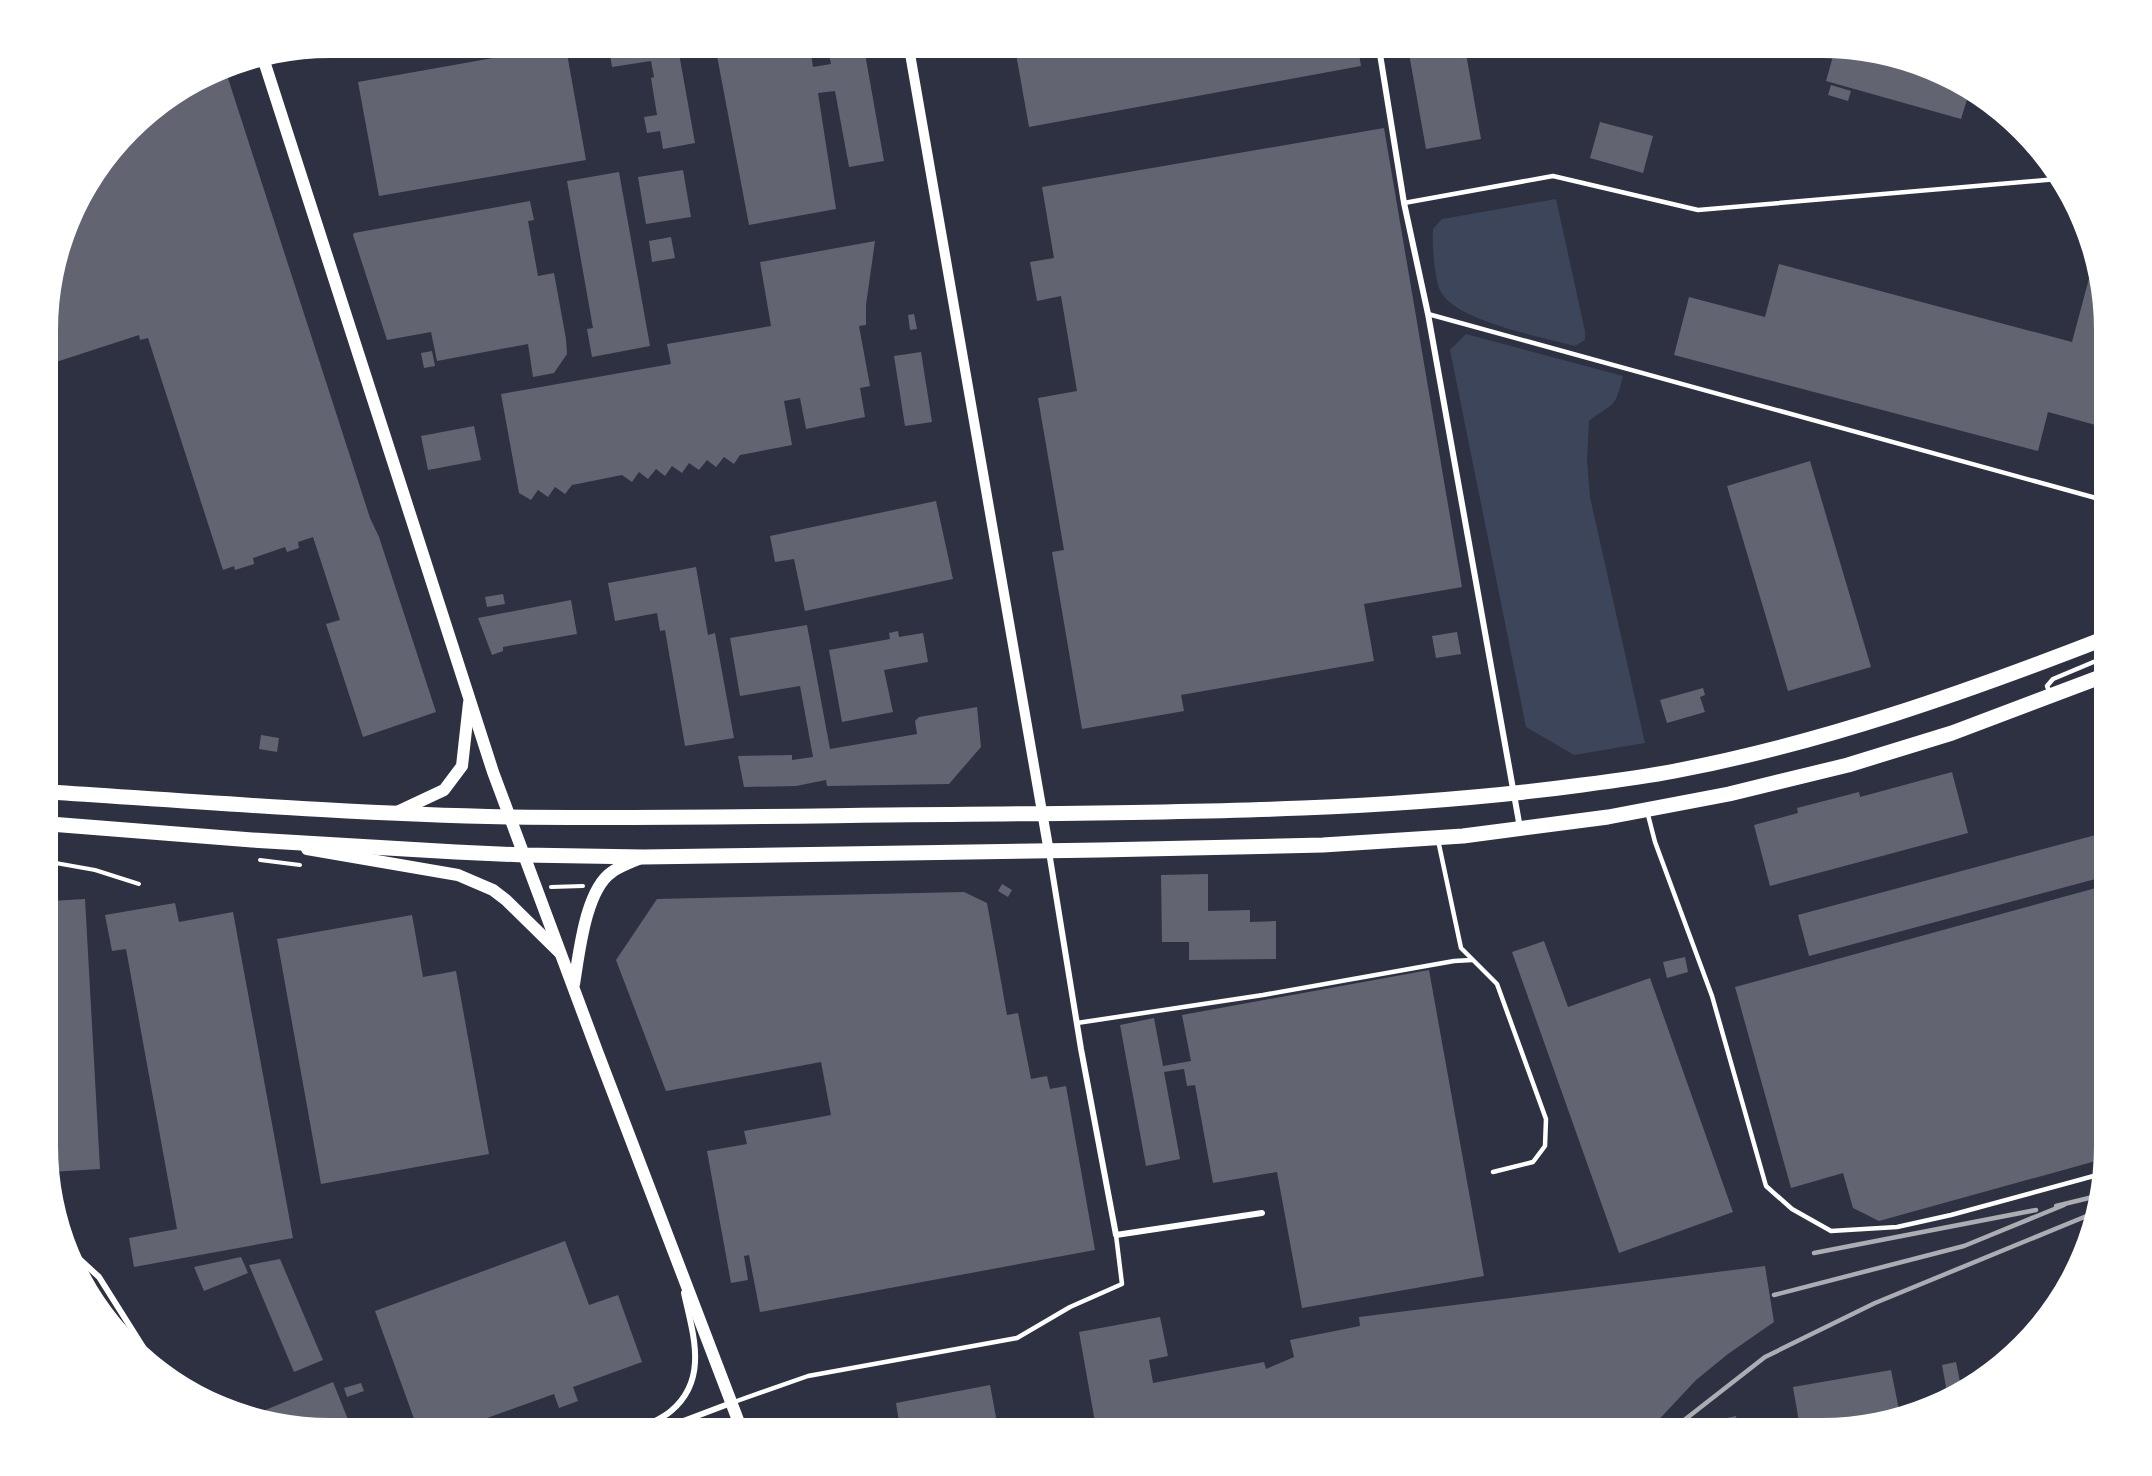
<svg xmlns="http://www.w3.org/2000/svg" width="2152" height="1476" font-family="Arial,sans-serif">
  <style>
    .green { fill: #3c4559 }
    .building { fill: #626471 }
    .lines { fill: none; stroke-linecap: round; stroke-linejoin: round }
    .path { stroke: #fff; stroke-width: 4 }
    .service { stroke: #fff; stroke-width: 4.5 }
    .minor { stroke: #fff; stroke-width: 6 }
    .tertiary { stroke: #fff; stroke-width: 10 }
    .secondary { stroke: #fff; stroke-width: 12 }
    .primary { stroke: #fff; stroke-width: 15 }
    .rail { stroke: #abadb3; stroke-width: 4.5 }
  </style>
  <rect width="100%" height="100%" fill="#2d3142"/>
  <g class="green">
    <path d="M1556,199L1585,331V340L1575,346C1542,337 1456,321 1441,292C1434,280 1432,243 1433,229L1442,219Z"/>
    <path d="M1466,334L1623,376C1614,411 1615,401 1589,421L1587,459L1590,497L1645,743L1574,755L1526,727L1450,350Z"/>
  </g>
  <g class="building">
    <polygon points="550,48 566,48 586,160 379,196 358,82"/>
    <polygon points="609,48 678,48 695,143 663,149 660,131 647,133 644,117 657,115 651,78 654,77 651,61 612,67"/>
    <polygon points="758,48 810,48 813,67 831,64 829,54 864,48 884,161 849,167 835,91 818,93 836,209 749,225 717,56"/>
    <polygon points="1015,48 1358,48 1361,66 1029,127"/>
    <polygon points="1408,48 1465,48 1481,139 1426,149"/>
    <polygon points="1835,49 1913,63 1969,93 1961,119 1826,81"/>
    <polygon points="223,69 225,69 370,518 379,537 436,712 363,737 326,624 340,620 313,537 298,542 299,548 287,552 285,547 253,558 254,564 235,570 234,566 223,570 148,338 140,340 139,335 50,364 50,294 77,205 144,118"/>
    <polygon points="1831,85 1851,91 1848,101 1828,95"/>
    <polygon points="1600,122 1653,136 1643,173 1590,158"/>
    <polygon points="1384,128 1462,587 1364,604 1374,661 1181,695 1184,711 1082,729 1052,552 1064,550 1038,398 1077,391 1061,296 1037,301 1030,262 1054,258 1042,187"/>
    <polygon points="683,170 691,217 646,224 638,177"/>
    <polygon points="619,172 650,346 592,357 587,329 593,328 567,181"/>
    <polygon points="530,201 534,220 528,221 538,276 554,273 566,339 567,354 554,373 533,377 528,344 437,361 431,332 387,340 353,235 354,233"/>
    <polygon points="671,237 675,258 652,262 649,241"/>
    <polygon points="875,241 866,305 866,325 859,326 870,386 860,388 865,417 806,429 800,398 784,401 792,445 740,455 734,464 724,457 716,467 707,460 699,470 689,463 682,473 672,466 665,476 656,469 648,479 639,472 632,482 622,475 572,485 565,494 555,487 548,497 538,490 531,500 519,493 501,394 671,364 667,344 771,326 760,262"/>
    <polygon points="1779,264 2072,342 2091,271 2103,312 2103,427 2048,412 2038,451 1674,355 1689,297 1765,317"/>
    <polygon points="914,314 917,329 910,330 908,315"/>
    <polygon points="432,351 435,366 424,368 421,353"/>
    <polygon points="921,352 932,422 905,426 894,356"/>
    <polygon points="474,426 481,460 428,470 421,436"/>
    <polygon points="1810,461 1871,667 1788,691 1727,486"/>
    <polygon points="936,501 953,579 805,611 794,559 775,562 770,536"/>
    <polygon points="696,567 708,635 715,633 734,738 685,746 665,630 660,631 657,613 615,621 608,583"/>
    <polygon points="503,594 505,604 487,607 485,597"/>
    <polygon points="571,600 577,634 503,647 503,651 492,655 478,618"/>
    <polygon points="807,625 830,749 917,734 915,721 919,717 977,707 981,747 949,784 827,786 826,780 796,786 744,787 738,756 792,755 792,760 813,757 800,686 740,696 730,638"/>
    <polygon points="898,631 899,637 923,633 928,662 884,670 893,712 842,722 829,650 890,639 889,633"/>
    <polygon points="1457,632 1461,654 1436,658 1432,636"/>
    <polygon points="1703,688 1705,695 1700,697 1705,712 1667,723 1660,700"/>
    <polygon points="261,735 279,738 277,752 259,749"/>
    <polygon points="1952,772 1968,833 1770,886 1754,825 1798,813 1797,808 1859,792 1860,797"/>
    <polygon points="2103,833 2103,877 1809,956 1798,915"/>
    <polygon points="1208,874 1208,911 1250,910 1250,922 1276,921 1276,959 1189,960 1189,942 1162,942 1161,875"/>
    <polygon points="1002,884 1012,890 1008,897 998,891"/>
    <polygon points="2103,886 2103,1159 1879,1221 1853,1208 1843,1173 1791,1188 1735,987"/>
    <polygon points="964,892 987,903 1007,1015 1018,1013 1031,1079 1047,1076 1050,1089 1066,1086 1095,1250 760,1312 749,1255 744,1256 748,1280 731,1283 707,1151 747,1144 744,1131 831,1115 821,1062 666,1091 616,960 657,899"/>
    <polygon points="85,899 100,1169 50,1172 50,901"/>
    <polygon points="175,903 179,922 233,912 293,1238 134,1267 129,1238 177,1229 126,949 112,951 105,915"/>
    <polygon points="412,915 423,977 456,971 489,1154 321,1184 277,939"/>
    <polygon points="1544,941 1568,1007 1650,978 1733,1212 1619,1253 1512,952"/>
    <polygon points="1685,957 1688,972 1667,978 1663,962"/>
    <polygon points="1429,970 1484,1276 1302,1308 1277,1172 1213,1183 1195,1085 1187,1086 1184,1069 1164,1072 1180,1159 1146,1166 1120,1025 1154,1018 1163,1066 1191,1061 1182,1015"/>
    <polygon points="565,1241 589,1305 618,1295 642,1362 573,1387 578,1401 559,1408 554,1394 462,1427 417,1427 375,1311"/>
    <polygon points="241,1257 248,1273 204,1291 194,1267"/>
    <polygon points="280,1259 323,1360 294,1372 249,1265"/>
    <polygon points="1765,1266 1774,1322 1728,1354 1696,1380 1651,1428 1096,1428 1079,1332 1160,1317 1168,1356 1149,1360 1153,1383 1264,1362 1266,1369 1294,1357 1290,1340 1360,1326 1359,1317"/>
    <polygon points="1956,1362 1961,1387 1948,1398 1942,1365"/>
    <polygon points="1891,1370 1899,1410 1822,1428 1800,1428 1793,1387"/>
    <polygon points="333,1382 351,1427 312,1427 266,1418 263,1411"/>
    <polygon points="361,1383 364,1391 347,1397 344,1388"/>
    <polygon points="990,1385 998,1428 900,1428 896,1403"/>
    <polygon points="1736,1416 1738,1428 1695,1428 1694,1425"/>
  </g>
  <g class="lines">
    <g class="path">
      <polyline points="260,860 300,865"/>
      <polyline points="50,862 95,870 139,884"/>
      <polyline points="551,887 583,886"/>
    </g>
    <g class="service">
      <polyline points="1404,203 1553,176 1698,210 2057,179"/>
      <polyline points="1428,314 2103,500"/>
      <polyline points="2050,693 2047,686 2053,679 2103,658"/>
      <polyline points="1647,811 1655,842 1712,996 1766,1186 1792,1209 1831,1231 1897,1227 1951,1215 2101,1174"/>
      <polyline points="1438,840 1461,948 1497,984 1546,1119 1545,1146 1533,1162 1493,1172"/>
      <polyline points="1077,1023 1263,995 1454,961 1472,960"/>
      <polyline points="734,1402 808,1376 1017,1338 1070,1307 1122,1284 1116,1235"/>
    </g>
    <g class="minor">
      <polyline points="1379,48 1404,203 1428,314 1520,828"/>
      <polyline points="1049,852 1081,1049 1116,1235 1262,1213"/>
      <polyline points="75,1255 99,1277 155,1366"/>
      <path d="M643,1428C652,1422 663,1418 671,1411C709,1379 693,1334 684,1293"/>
      <polyline points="665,1428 731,1403"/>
    </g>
    <polyline class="tertiary" points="909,48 1049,852"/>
    <g class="secondary">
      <polyline points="264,61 493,772 597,1051 741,1428"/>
      <polyline points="395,813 444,790 462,766 469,703"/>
      <polyline points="307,849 458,875 493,890 506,900 559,952"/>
      <path d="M574,984C579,955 585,890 612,872C620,866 632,862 641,858"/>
    </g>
    <g class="primary">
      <path d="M50,792C203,802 356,814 509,817C672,819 836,815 999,814C1194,812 1389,811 1582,785C1613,781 1644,777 1675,771C1822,743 1964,693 2103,639"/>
      <polyline points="50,824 252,840 456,852 524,855 643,857 1100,850 1323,845 1463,836 1608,817 1729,794 1848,765 1952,733 2103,676"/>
    </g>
    <g class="rail">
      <polyline points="2056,1206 2097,1196"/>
      <polyline points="1814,1253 2036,1210"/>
      <polyline points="1774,1295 1964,1246 2064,1205"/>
      <polyline points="1674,1428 1765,1357 1875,1303 2094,1213"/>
    </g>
  </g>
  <path d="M0 0H2152V1476H0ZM330 58H1822A272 272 0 0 1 2094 330V1146A272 272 0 0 1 1822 1418H330A272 272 0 0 1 58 1146V330A272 272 0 0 1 330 58Z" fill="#fff" fill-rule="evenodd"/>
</svg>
